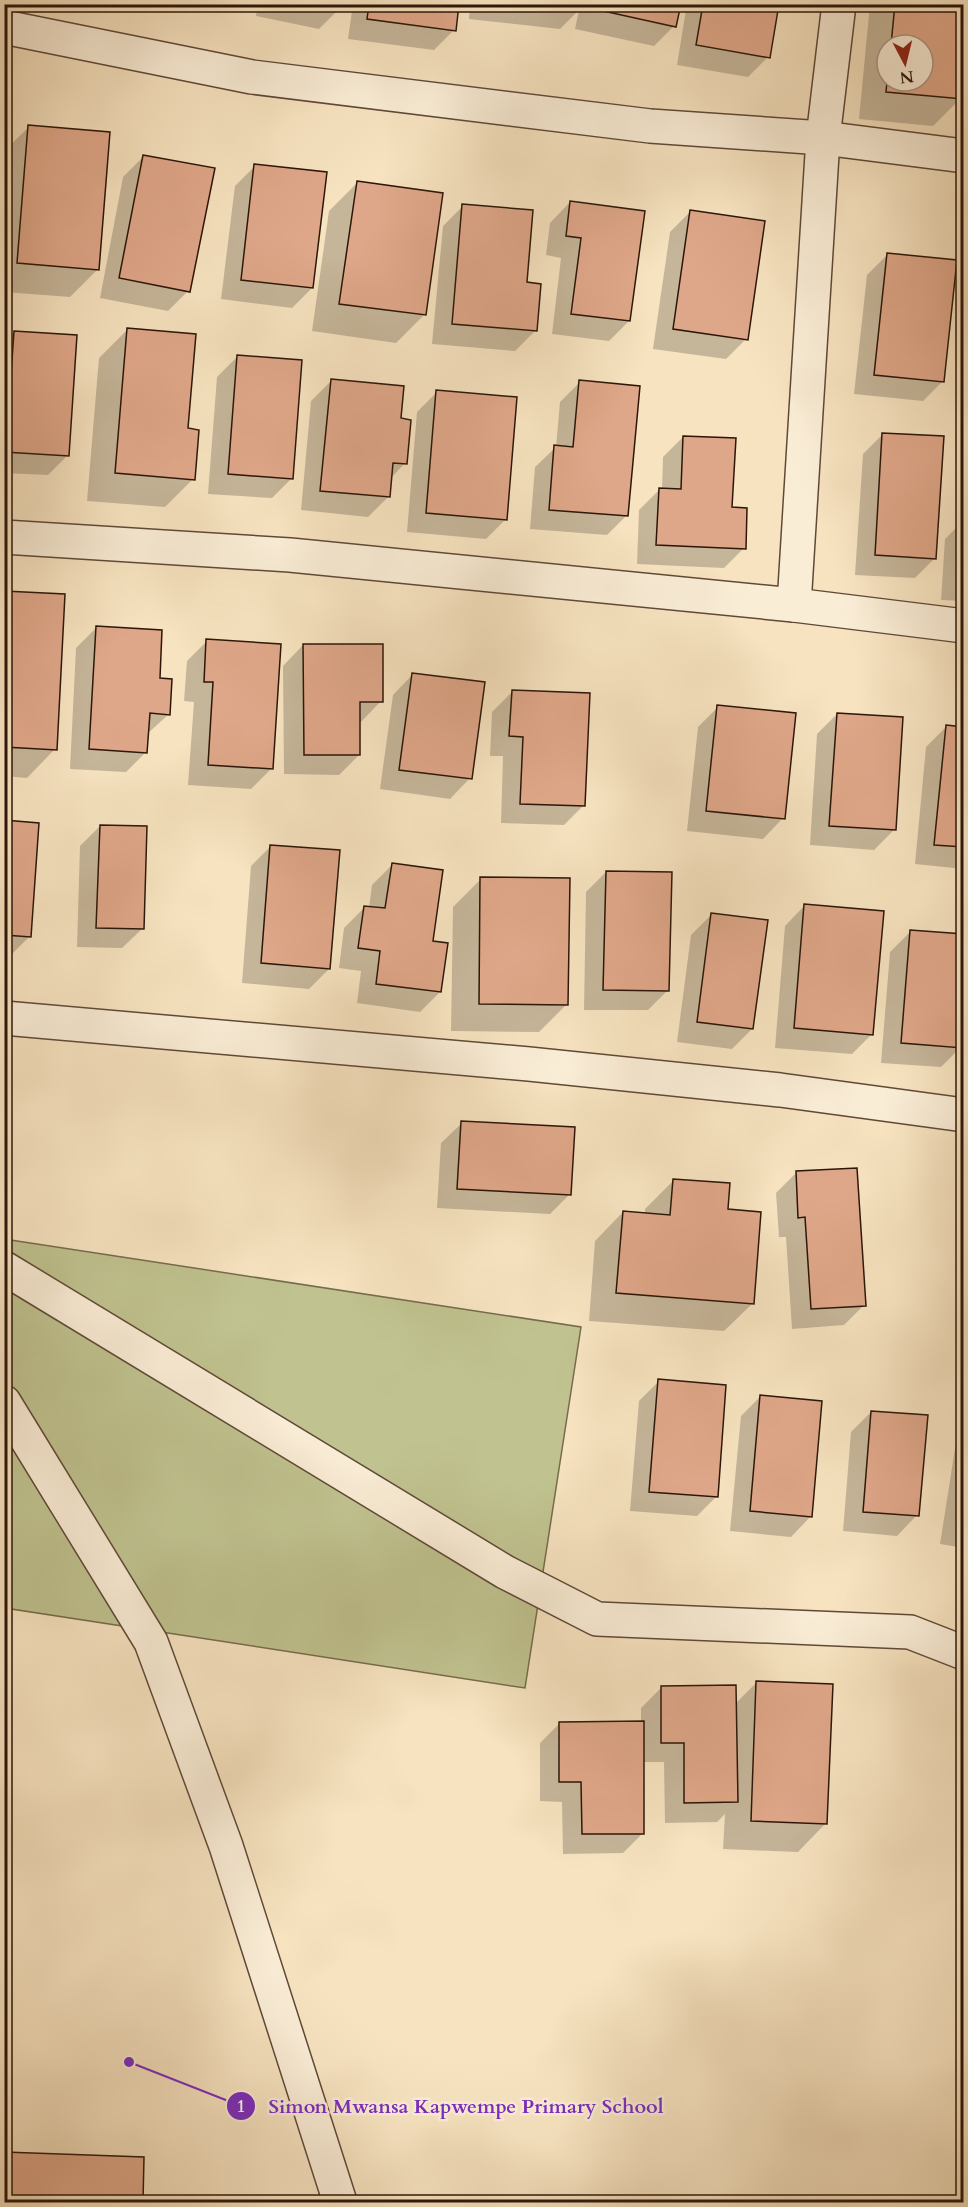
<svg xmlns="http://www.w3.org/2000/svg" width="968" height="2207" font-family="Cardo,serif">
  <style>
    .green { fill: #c0c390; stroke: #766c4c; stroke-width: 1.5 }
    .shadow { fill: #0003; fill-rule: evenodd }
    .building { fill: #dfa789; stroke: #2c1609; stroke-width: 1.5 }
    .lines { fill: none; stroke-linecap: round; stroke-linejoin: round }
    .minor-casing { stroke: #5f4937; stroke-width: 36 }
    .minor { stroke: #faedd6; stroke-width: 33 }
    .leader { fill: none; stroke: #7b2cbf; stroke-width: 2 }
    .callout-dot { fill: #7b2cbf; stroke: #faedd6; stroke-width: 2 }
    .mark-label { font-size: 18px; text-anchor: middle; font-weight: bold; fill: #fff }
    .callout-label { font-size: 20px; text-anchor: middle; font-weight: bold; fill: #7b2cbf; stroke: #faedd6; stroke-width: 5; stroke-linejoin: round; paint-order: stroke }
  </style>
  <rect width="100%" height="100%" fill="#f7e3c0"/>
  <filter id="stains"><feTurbulence type="fractalNoise" baseFrequency=".00333" numOctaves="4"/><feColorMatrix values="0 0 0 0 .2 0 0 0 0 .09 0 0 0 0 .02 0 0 0 .5 -.17"/></filter>
  <radialGradient id="worn" r=".72"><stop offset=".6" stop-color="#630" stop-opacity="0"/><stop offset="1" stop-color="#630" stop-opacity=".3"/></radialGradient>
  <polygon class="green" points="4,1239 581,1327 525,1688 5,1608"/>
  <g class="shadow">
    <polygon points="192,4 226,4 219,12"/>
    <polygon points="258,4 340,4 339,9 319,29 256,16"/>
    <polygon points="353,4 458,4 454,30 434,50 348,39"/>
    <polygon points="470,4 679,4 674,26 654,46 575,29 579,10 560,29 469,19"/>
    <polygon points="687,4 778,4 768,57 748,77 677,65"/>
    <path d="M870,4H964V78L961,98L933,126L859,119ZM887,45H923V81H887Z"/>
    <polygon points="29,127 98,269 70,297 4,292 4,151"/>
    <polygon points="144,156 188,291 168,311 100,298 123,177"/>
    <polygon points="255,166 312,288 292,308 221,299 235,186"/>
    <polygon points="357,183 424,315 396,343 312,331 329,211"/>
    <polygon points="570,202 629,321 609,341 552,334 561,258 546,255 550,223"/>
    <polygon points="463,206 526,283 535,331 515,351 432,344 443,226"/>
    <polygon points="690,212 746,339 726,359 653,349 670,232"/>
    <polygon points="887,255 943,381 923,401 854,394 867,275"/>
    <polygon points="127,330 187,430 193,479 165,507 87,501 99,358"/>
    <polygon points="15,332 68,455 48,475 4,473 4,342"/>
    <polygon points="964,355 964,395 961,395"/>
    <polygon points="237,357 292,478 272,498 208,494 217,377"/>
    <polygon points="331,381 400,420 405,463 390,479 388,497 368,517 301,510 311,401"/>
    <polygon points="580,382 627,515 607,535 530,529 535,467 556,447 560,402"/>
    <polygon points="437,392 506,519 486,539 407,532 417,412"/>
    <polygon points="883,434 935,558 915,578 855,575 863,454"/>
    <polygon points="683,437 731,509 744,548 724,568 637,564 639,510 659,490 662,490 663,457"/>
    <polygon points="964,498 964,601 941,600 945,539 962,522"/>
    <polygon points="4,593 55,749 27,778 4,776"/>
    <polygon points="96,628 158,680 169,714 147,734 146,752 126,772 70,769 76,648"/>
    <polygon points="207,641 271,769 251,789 188,785 194,702 184,701 187,661"/>
    <polygon points="303,645 381,701 361,722 359,722 359,755 339,775 284,774 283,666"/>
    <polygon points="413,674 470,778 450,799 380,789 393,695"/>
    <polygon points="512,692 584,805 564,825 501,823 503,756 490,756 492,712"/>
    <polygon points="718,707 783,818 763,839 687,831 698,727"/>
    <polygon points="837,714 894,830 874,850 810,845 817,734"/>
    <polygon points="946,727 964,728 964,869 915,864 926,747"/>
    <polygon points="4,822 29,937 9,957 4,956"/>
    <polygon points="100,826 143,928 122,948 77,947 80,846"/>
    <polygon points="271,846 329,969 309,989 242,983 251,866"/>
    <polygon points="392,865 432,942 440,992 420,1012 357,1003 361,971 339,968 344,928 364,908 369,908 372,885"/>
    <polygon points="606,872 668,990 648,1010 584,1010 586,892"/>
    <polygon points="481,879 567,1004 539,1032 451,1031 453,907"/>
    <polygon points="805,905 872,1034 852,1054 775,1048 785,926"/>
    <polygon points="711,915 752,1029 732,1049 677,1042 691,935"/>
    <polygon points="910,932 964,936 964,1013 961,1047 941,1067 881,1063 890,952"/>
    <polygon points="462,1123 570,1194 550,1214 437,1208 441,1143"/>
    <polygon points="796,1173 864,1305 844,1325 792,1329 786,1237 779,1237 776,1193"/>
    <polygon points="673,1181 727,1211 753,1303 724,1331 589,1321 595,1241 623,1212 645,1214 645,1209"/>
    <polygon points="964,1219 964,1265 960,1264"/>
    <polygon points="659,1381 717,1496 697,1516 630,1511 639,1401"/>
    <polygon points="761,1396 811,1516 791,1537 730,1531 741,1416"/>
    <polygon points="871,1412 917,1515 897,1536 843,1531 851,1432"/>
    <polygon points="964,1413 964,1548 940,1544 960,1417"/>
    <polygon points="757,1682 826,1823 798,1852 723,1849 725,1814 717,1822 665,1823 664,1762 642,1762 643,1833 623,1853 563,1854 562,1802 540,1801 540,1743 560,1723 641,1723 641,1708 661,1688 735,1704"/>
    <polygon points="4,2153 143,2158 141,2202 4,2202"/>
  </g>
  <g class="building">
    <polygon points="314,4 341,4 340,10"/>
    <polygon points="369,4 459,4 456,31 367,19"/>
    <polygon points="532,4 582,4 582,10"/>
    <polygon points="595,4 681,4 676,27 594,9"/>
    <polygon points="703,4 779,4 770,58 696,45"/>
    <polygon points="895,4 964,4 963,99 886,92 887,81 923,81 923,45 891,45"/>
    <polygon points="28,125 110,132 99,270 17,263"/>
    <polygon points="143,155 215,168 190,292 119,278"/>
    <polygon points="254,164 327,172 313,288 241,280"/>
    <polygon points="357,181 443,193 426,315 339,304"/>
    <polygon points="570,201 645,211 630,321 571,314 581,238 566,236"/>
    <polygon points="462,204 533,210 527,282 541,284 537,331 452,324"/>
    <polygon points="690,210 765,221 748,340 673,329"/>
    <polygon points="887,253 957,260 944,382 874,375"/>
    <polygon points="127,328 196,334 188,428 199,430 195,480 115,473"/>
    <polygon points="14,331 77,335 69,456 4,452 4,374 11,375"/>
    <polygon points="237,355 302,360 293,479 228,474"/>
    <polygon points="331,379 404,386 401,418 411,420 407,464 393,463 390,497 320,491"/>
    <polygon points="579,380 640,386 628,516 549,510 554,445 573,447"/>
    <polygon points="436,390 517,397 507,520 426,513"/>
    <polygon points="882,433 944,436 936,559 875,555"/>
    <polygon points="683,436 736,438 732,507 747,508 746,549 656,545 659,488 681,489"/>
    <polygon points="964,526 964,580 960,580"/>
    <polygon points="4,591 65,594 57,750 4,747"/>
    <polygon points="96,626 162,630 160,678 172,679 170,715 150,713 147,753 89,749"/>
    <polygon points="206,639 281,644 273,769 208,765 213,682 204,682"/>
    <polygon points="303,644 383,644 383,702 360,702 360,755 304,755"/>
    <polygon points="412,673 485,682 472,779 399,770"/>
    <polygon points="512,690 590,693 585,806 520,804 523,737 509,736"/>
    <polygon points="717,705 796,713 785,819 706,811"/>
    <polygon points="837,713 903,717 896,830 829,826"/>
    <polygon points="946,725 964,727 964,847 934,845"/>
    <polygon points="4,820 39,823 31,937 4,935"/>
    <polygon points="100,825 147,826 144,929 96,928"/>
    <polygon points="270,845 340,850 330,969 261,963"/>
    <polygon points="392,863 443,870 433,941 448,943 441,992 376,984 380,951 358,948 364,906 385,908"/>
    <polygon points="606,871 672,872 669,991 603,990"/>
    <polygon points="480,877 570,878 568,1005 479,1004"/>
    <polygon points="804,904 884,911 873,1035 794,1028"/>
    <polygon points="711,913 768,920 753,1029 697,1022"/>
    <polygon points="910,930 964,934 963,1048 901,1043"/>
    <polygon points="461,1121 575,1127 571,1195 457,1189"/>
    <polygon points="857,1168 866,1306 811,1309 805,1217 798,1218 796,1171"/>
    <polygon points="673,1179 730,1183 728,1209 761,1212 754,1304 616,1293 623,1211 670,1215"/>
    <polygon points="658,1379 726,1385 718,1497 649,1492"/>
    <polygon points="760,1395 822,1401 812,1517 750,1511"/>
    <polygon points="871,1411 928,1415 919,1516 863,1512"/>
    <polygon points="964,1496 964,1525 959,1524"/>
    <polygon points="756,1681 833,1684 827,1824 751,1821"/>
    <polygon points="736,1685 738,1802 684,1803 684,1743 661,1743 661,1686"/>
    <polygon points="644,1721 644,1834 582,1834 581,1782 559,1782 559,1722"/>
    <polygon points="4,2152 144,2157 143,2202 4,2202"/>
  </g>
  <g class="lines">
    <g class="minor-casing">
      <g id="minor">
        <polyline points="4,27 252,77 650,126 823,138 964,156"/>
        <polyline points="4,537 290,555 794,605 964,626"/>
        <polyline points="794,605 823,138 839,4"/>
        <polyline points="4,1018 529,1064 780,1090 964,1115"/>
        <polyline points="4,1268 505,1572 597,1619 910,1632 964,1653"/>
        <polyline points="4,1402 151,1642 226,1846 340,2202"/>
      </g>
    </g>
    <use href="#minor" class="minor"/>
  </g>
  <path class="leader" d="M129 2062L241 2106"/>
  <g class="callout-dot">
    <circle cx="129" cy="2062" r="6"/>
    <circle cx="241" cy="2106" r="15"/>
  </g>
  <g class="mark-label">
    <text x="241" y="2112">1</text>
  </g>
  <g class="callout-label">
    <text x="466" y="2113">Simon Mwansa Kapwempe Primary School</text>
  </g>
  <rect width="968" height="2207" fill="none" stroke="#f7e3c0" stroke-width="24"/>
  <rect x="6" y="6" width="956" height="2195" fill="none" stroke="#2c1609" stroke-width="3"/>
  <rect x="12" y="12" width="944" height="2183" fill="none" stroke="#2c1609" stroke-width="1.5"/>
  <g transform="translate(905 63) rotate(173)"><circle r="28" fill="#faedd6" stroke="#a89784" stroke-width="1.5"/>
  <path d="M0-4.5L10 22L0 15L-10 22Z" fill="#8f2418"/>
  <text y="-9" font-size="16" font-weight="bold" text-anchor="middle" fill="#2c1609">N</text>
  </g>
  <rect width="100%" height="100%" filter="url(#stains)"/>
  <rect width="100%" height="100%" fill="url(#worn)"/>
</svg>
